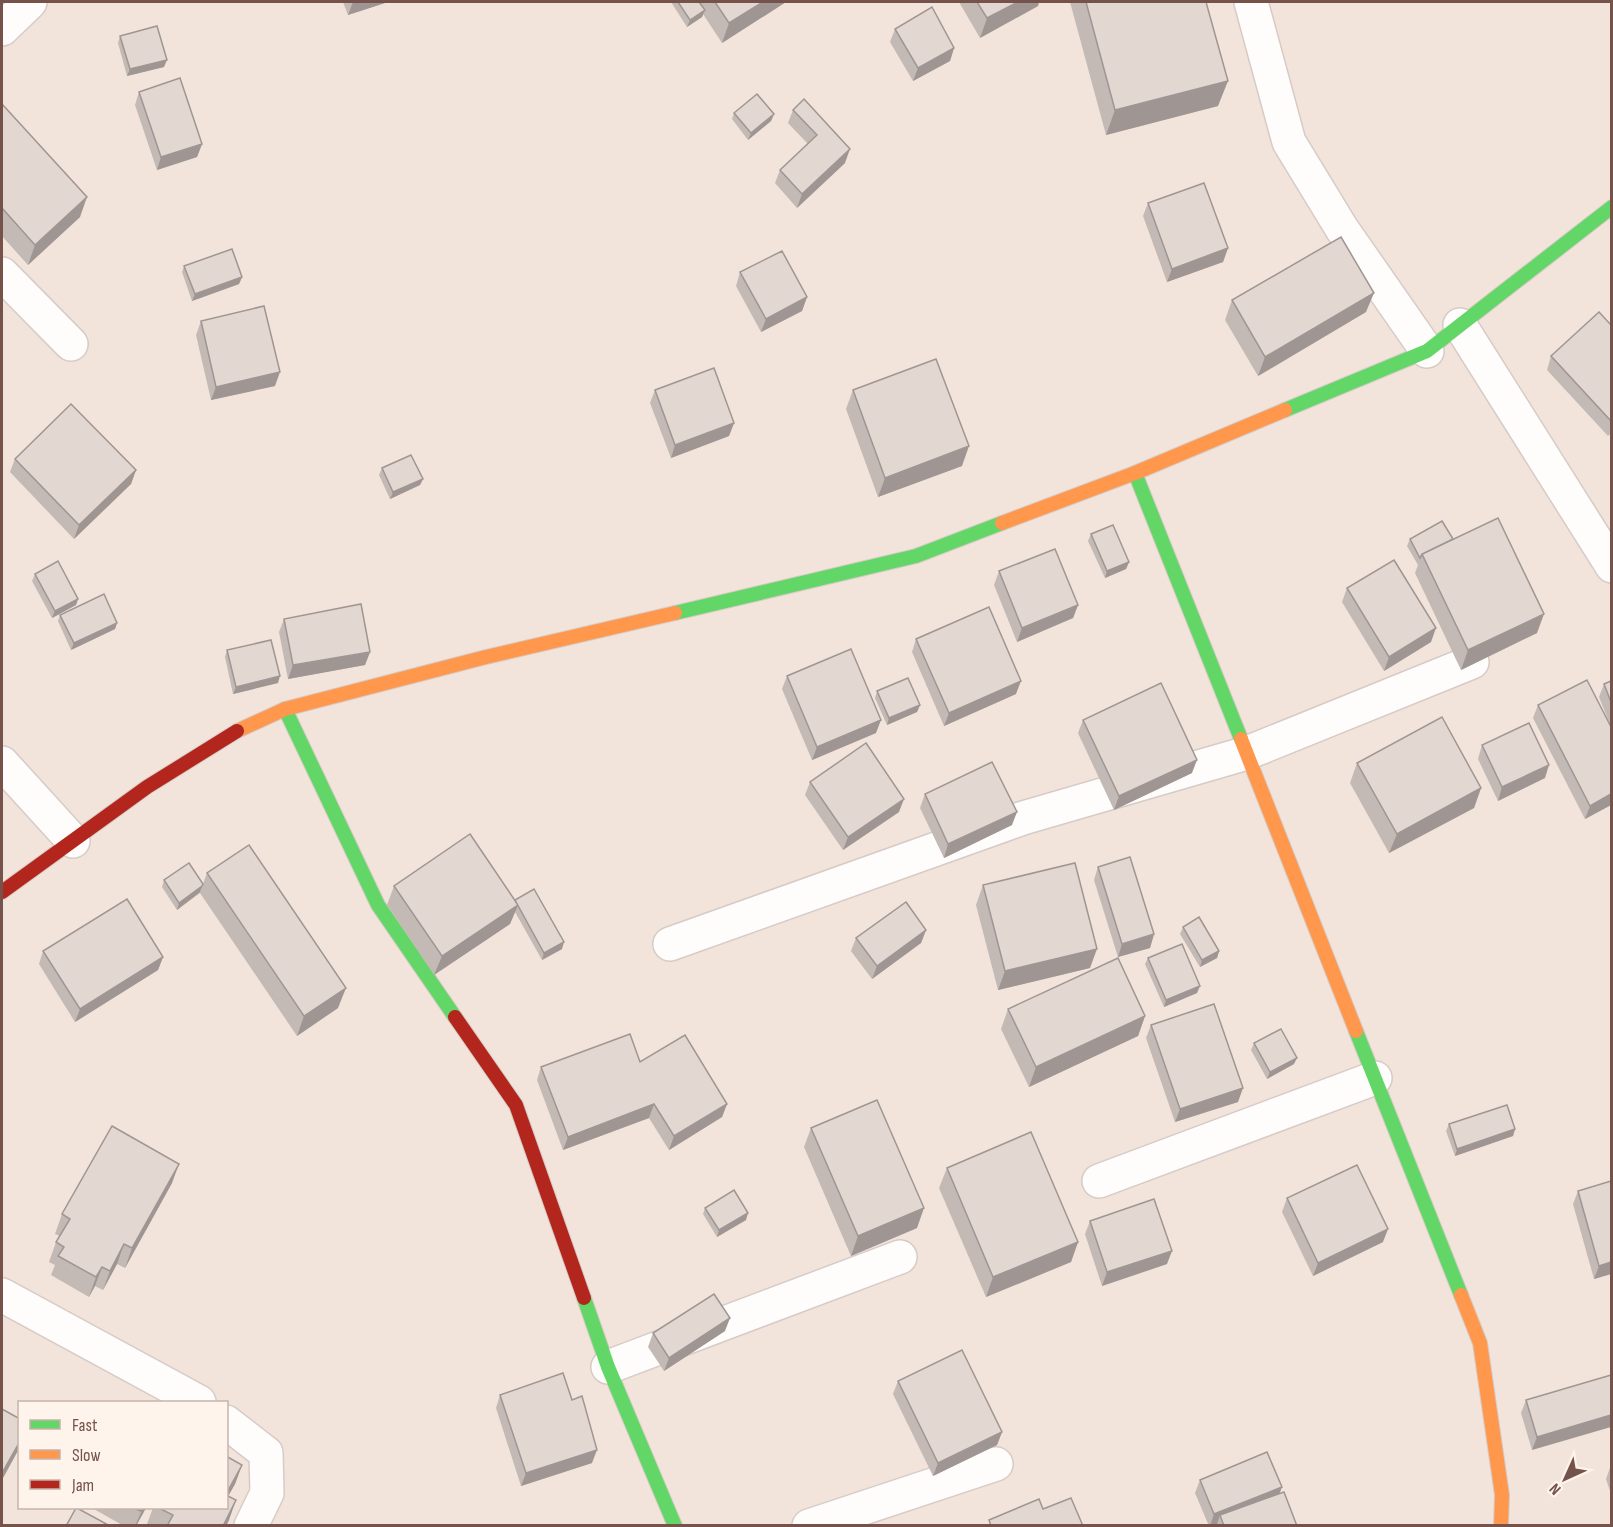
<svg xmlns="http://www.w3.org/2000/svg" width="1613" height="1527" font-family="'Sofia Sans Condensed',sans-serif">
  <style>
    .residential { fill: #f2e4da; fill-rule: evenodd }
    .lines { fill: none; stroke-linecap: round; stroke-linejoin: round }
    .street-casing { stroke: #d6cbc7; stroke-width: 36 }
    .fast-casing { stroke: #d6cbc6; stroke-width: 16 }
    .slow-casing { stroke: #d6cbc6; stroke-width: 16 }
    .jam-casing { stroke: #d6cbc6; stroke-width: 16 }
    .street { stroke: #fefdfc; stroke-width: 33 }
    .fast { stroke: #63d668; stroke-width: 14 }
    .slow { stroke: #ff974d; stroke-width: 14 }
    .jam { stroke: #b3261e; stroke-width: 14 }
    .wall { fill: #c3b9b5 }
    .shaded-wall { fill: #9f9693 }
    .building { fill: #e3d7d2; stroke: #9f9693; stroke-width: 1.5 }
  </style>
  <rect width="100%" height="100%" fill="#f7f0ea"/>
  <path class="residential" d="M2,2H1611V1525L2,1526ZM20,1402H226V1508H20Z"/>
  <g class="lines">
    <g class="street-casing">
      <g id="street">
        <polyline points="1251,2 1289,142 1342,229 1427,351"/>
        <polyline points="2,29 30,2"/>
        <polyline points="2,274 71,344"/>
        <polyline points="1460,325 1612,566"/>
        <polyline points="2,763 73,841"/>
        <polyline points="670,944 1023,818 1247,753 1472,662"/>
        <polyline points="1099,1181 1375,1078"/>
        <polyline points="2,1295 199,1402"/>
        <polyline points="608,1367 900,1257"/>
        <polyline points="226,1422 266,1453 267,1493 251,1526"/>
        <polyline points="809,1526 996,1464"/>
      </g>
    </g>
    <g class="fast-casing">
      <g id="fast">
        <polyline points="1285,410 1427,351 1612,207"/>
        <polyline points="1135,473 1241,739"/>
        <polyline points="675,613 916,556 1002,523"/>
        <polyline points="285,709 378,905 455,1017"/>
        <polyline points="1356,1031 1461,1295"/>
        <polyline points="584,1298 608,1367 675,1526"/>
      </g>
    </g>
    <g class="slow-casing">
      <g id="slow">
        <polyline points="1002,523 1135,473 1285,410"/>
        <polyline points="237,731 285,709 486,657 675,613"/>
        <polyline points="1241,739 1356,1031"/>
        <polyline points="1461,1295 1480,1343 1502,1495 1501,1526"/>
      </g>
    </g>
    <g class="jam-casing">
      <g id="jam">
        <polyline points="2,892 147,787 237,731"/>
        <polyline points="455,1017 516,1105 584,1298"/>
      </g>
    </g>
    <use href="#street" class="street"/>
    <use href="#fast" class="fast"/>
    <use href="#slow" class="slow"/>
    <use href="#jam" class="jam"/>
  </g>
  <g class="wall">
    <polygon points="343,2 388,2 348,15"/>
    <polygon points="671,2 786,2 722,43 703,14 702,17 687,27"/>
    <polygon points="959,2 1039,2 1038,6 980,38"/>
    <polygon points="1070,2 1206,2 1218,106 1106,135"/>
    <polygon points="895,29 954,48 950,61 913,81 890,42"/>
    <polygon points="120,36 164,67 127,76 118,43"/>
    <polygon points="139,92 202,144 197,157 157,170 135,105"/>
    <polygon points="2,104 80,217 28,265 2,236"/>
    <polygon points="793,110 845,163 797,208 775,183 780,170 808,144 788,123"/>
    <polygon points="734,113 774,114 771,121 748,140 732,119"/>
    <polygon points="1148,203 1228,248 1223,262 1167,282 1143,216"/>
    <polygon points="184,266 242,277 239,284 192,301 182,272"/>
    <polygon points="740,272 807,297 802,311 761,332 736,286"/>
    <polygon points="1232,300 1366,312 1258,376 1225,320"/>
    <polygon points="201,321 275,386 211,400 196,335"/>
    <polygon points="1611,325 1611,433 1608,436 1547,370 1551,356"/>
    <polygon points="655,390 734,423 729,436 671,458 650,403"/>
    <polygon points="853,390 962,466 878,497 846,409"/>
    <polygon points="15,459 136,470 131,484 74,539 10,472"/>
    <polygon points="382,468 423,479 420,485 390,499 379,475"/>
    <polygon points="1091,534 1129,562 1126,569 1105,578 1088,541"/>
    <polygon points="1410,539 1453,539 1537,633 1461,670 1415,573 1418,565 1407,546"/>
    <polygon points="999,571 1078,605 1073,618 1017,642 994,585"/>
    <polygon points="35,574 78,599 76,605 52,618 32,581"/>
    <polygon points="1347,588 1431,642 1384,671 1342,602"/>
    <polygon points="60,615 117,623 115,629 71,650 58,621"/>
    <polygon points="284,619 370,652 365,665 288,679 279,632"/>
    <polygon points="916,639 1016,694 944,726 912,652"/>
    <polygon points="227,650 278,683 233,694 225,657"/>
    <polygon points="787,676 876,733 812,760 782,689"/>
    <polygon points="1611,681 1611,727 1599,697 1604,684"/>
    <polygon points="877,691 920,705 917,712 887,725 875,698"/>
    <polygon points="1538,705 1611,727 1611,805 1585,819 1533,718"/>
    <polygon points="1083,720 1192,773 1114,810 1078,733"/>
    <polygon points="1482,745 1545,778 1498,801 1478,759"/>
    <polygon points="1357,763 1481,788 1474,808 1389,853 1350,783"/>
    <polygon points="810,782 899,812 843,850 805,795"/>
    <polygon points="925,794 1012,825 944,858 920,808"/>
    <polygon points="1098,867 1154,934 1150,948 1118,957 1094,880"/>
    <polygon points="207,873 338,1008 297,1036 200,893 177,910 162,887 164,880 203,884"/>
    <polygon points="983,885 1090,968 998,990 976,905"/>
    <polygon points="394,886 515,900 562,949 542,960 515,912 510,924 434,975 387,905"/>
    <polygon points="1183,927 1219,951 1217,958 1200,967 1180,934"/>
    <polygon points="926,930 921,943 872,979 851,951 856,938"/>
    <polygon points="43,951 163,957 158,970 75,1022 39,964"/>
    <polygon points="1148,958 1197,993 1164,1007 1145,964"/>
    <polygon points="1008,1009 1145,1016 1138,1036 1029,1087 1001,1029"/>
    <polygon points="1151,1025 1238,1102 1175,1122 1146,1038"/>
    <polygon points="1254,1043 1294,1064 1267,1079 1251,1050"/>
    <polygon points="640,1062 727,1104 722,1117 669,1150 649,1118 563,1150 537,1080 541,1067"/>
    <polygon points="1449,1124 1515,1129 1513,1136 1455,1156 1446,1131"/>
    <polygon points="811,1128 917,1228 851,1256 804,1147"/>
    <polygon points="947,1168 1078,1242 1071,1262 986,1297 939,1188"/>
    <polygon points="1611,1181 1611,1274 1594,1279 1573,1204 1578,1191"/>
    <polygon points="172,1183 125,1268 117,1264 103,1290 95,1286 89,1297 51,1275 55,1265 49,1262 56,1242 60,1236 55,1234 62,1214"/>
    <polygon points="1287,1198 1383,1242 1313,1276 1282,1212"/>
    <polygon points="705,1208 746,1220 717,1237 703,1214"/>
    <polygon points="1090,1221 1167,1264 1102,1286 1085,1234"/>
    <polygon points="725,1331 664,1371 648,1347 653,1333"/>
    <polygon points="1611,1375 1532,1450 1521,1413 1526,1400"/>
    <polygon points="898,1381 1002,1432 997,1445 933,1476 893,1394"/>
    <polygon points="500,1395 592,1463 521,1486 496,1408"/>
    <polygon points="226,1456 242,1465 235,1484 228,1496 229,1520 226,1526 149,1526 147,1524 153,1508 226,1508"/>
    <polygon points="1611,1465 1611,1494 1606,1479"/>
    <polygon points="1200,1480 1282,1487 1279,1494 1297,1526 1216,1526 1217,1524 1209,1526 1195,1493"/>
    <polygon points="92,1508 146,1508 136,1526 124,1526"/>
  </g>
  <g class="shaded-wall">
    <polygon points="353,2 388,2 348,15"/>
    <polygon points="763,2 786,2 722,43 729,23"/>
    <polygon points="1018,2 1039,2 1038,6 980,38 987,18"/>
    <polygon points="705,10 702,17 687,27 690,20"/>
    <polygon points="954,48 950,61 913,81 918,68"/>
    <polygon points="167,60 164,67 127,76 130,69"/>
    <polygon points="1228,81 1218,106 1106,135 1115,110"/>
    <polygon points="774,114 771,121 748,140 751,133"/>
    <polygon points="202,144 197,157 157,170 161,157"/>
    <polygon points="850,149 845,163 797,208 802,194"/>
    <polygon points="87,197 80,217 28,265 35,245"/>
    <polygon points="1228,248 1223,262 1167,282 1172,269"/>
    <polygon points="242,277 239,284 192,301 195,294"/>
    <polygon points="1374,293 1366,312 1258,376 1265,357"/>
    <polygon points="807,297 802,311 761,332 766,319"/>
    <polygon points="280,372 275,386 211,400 216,387"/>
    <polygon points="734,423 729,436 671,458 675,445"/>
    <polygon points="969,446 962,466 878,497 885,478"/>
    <polygon points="136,470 131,484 74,539 79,525"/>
    <polygon points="423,479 420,485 390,499 393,492"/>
    <polygon points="1129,562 1126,569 1105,578 1107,571"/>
    <polygon points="78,599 76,605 52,618 55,611"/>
    <polygon points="1078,605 1073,618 1017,642 1022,628"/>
    <polygon points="1544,614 1537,633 1461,670 1468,650"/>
    <polygon points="117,623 115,629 71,650 74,643"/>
    <polygon points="1436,628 1431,642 1384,671 1389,657"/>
    <polygon points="370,652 365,665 288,679 293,665"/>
    <polygon points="280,676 278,683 233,694 236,687"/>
    <polygon points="1021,681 1016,694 944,726 949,713"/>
    <polygon points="920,705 917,712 887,725 889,718"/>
    <polygon points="881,720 876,733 812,760 817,747"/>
    <polygon points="1197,760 1192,773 1114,810 1119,796"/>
    <polygon points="1549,765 1545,778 1498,801 1502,787"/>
    <polygon points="1481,788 1474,808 1389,853 1397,834"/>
    <polygon points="1611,794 1611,805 1585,819 1590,806"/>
    <polygon points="904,799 899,812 843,850 848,837"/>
    <polygon points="1017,812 1012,825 944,858 948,844"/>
    <polygon points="202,886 200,892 177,910 179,903"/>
    <polygon points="518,905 510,924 434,975 442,956"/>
    <polygon points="926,930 921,943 872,979 877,966"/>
    <polygon points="1154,934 1150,948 1118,957 1122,944"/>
    <polygon points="564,942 562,949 542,960 544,953"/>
    <polygon points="1097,949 1090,968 998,990 1005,971"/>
    <polygon points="1219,951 1217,958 1200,967 1202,960"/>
    <polygon points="163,957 158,970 75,1022 80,1009"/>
    <polygon points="1200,986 1197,993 1164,1007 1166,1000"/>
    <polygon points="346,988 338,1008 297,1036 304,1016"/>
    <polygon points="1145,1016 1138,1036 1029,1087 1036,1067"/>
    <polygon points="1297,1058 1294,1064 1267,1079 1270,1072"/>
    <polygon points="1243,1088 1238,1102 1175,1122 1180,1109"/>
    <polygon points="654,1104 649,1118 563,1150 568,1137"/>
    <polygon points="727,1104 722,1117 669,1150 674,1136"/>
    <polygon points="1515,1129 1513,1136 1455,1156 1457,1149"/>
    <polygon points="179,1164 172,1183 125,1268 132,1248"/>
    <polygon points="924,1208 917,1228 851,1256 858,1236"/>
    <polygon points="748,1213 746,1220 717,1237 719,1230"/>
    <polygon points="1388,1229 1383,1242 1313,1276 1318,1263"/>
    <polygon points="1078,1242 1071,1262 986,1297 993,1277"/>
    <polygon points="124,1244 117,1264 103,1290 110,1271"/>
    <polygon points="1172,1251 1167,1264 1102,1286 1107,1272"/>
    <polygon points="1611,1262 1611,1274 1594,1279 1599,1266"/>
    <polygon points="102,1267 95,1286 89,1297 96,1277"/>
    <polygon points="730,1318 725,1331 664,1371 669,1358"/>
    <polygon points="1611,1415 1611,1427 1532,1450 1537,1437"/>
    <polygon points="1002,1432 997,1445 933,1476 938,1463"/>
    <polygon points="20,1441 20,1447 2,1480 2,1473"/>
    <polygon points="597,1450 592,1463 521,1486 526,1473"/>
    <polygon points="242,1465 235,1484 226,1500 226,1494"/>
    <polygon points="1282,1487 1277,1500 1220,1515 1217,1524 1210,1526 1214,1514"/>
    <polygon points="236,1500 229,1520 226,1526 223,1526"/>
    <polygon points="143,1508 146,1508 136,1526 135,1526"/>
  </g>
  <g class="building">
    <polygon points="678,2 699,2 705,10 690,20"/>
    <polygon points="715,2 763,2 729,23"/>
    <polygon points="977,2 1018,2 987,18"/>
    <polygon points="1086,2 1206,2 1228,81 1115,110"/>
    <polygon points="932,7 954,48 918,68 895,29"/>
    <polygon points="157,26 167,60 130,69 120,36"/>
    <polygon points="180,78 202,144 161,157 139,92"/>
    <polygon points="757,94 774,114 751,133 734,113"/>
    <polygon points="804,99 850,149 802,194 780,170 817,135 793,110"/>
    <polygon points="2,104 87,197 35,245 2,208"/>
    <polygon points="1204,183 1228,248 1172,269 1148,203"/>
    <polygon points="1341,237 1374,293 1265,357 1232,300"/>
    <polygon points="232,249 242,277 195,294 184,266"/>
    <polygon points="782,251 807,297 766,319 740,272"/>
    <polygon points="264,306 280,372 216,387 201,321"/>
    <polygon points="1599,312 1611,325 1611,421 1551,356"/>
    <polygon points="936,359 969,446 885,478 853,390"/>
    <polygon points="714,368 734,423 675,445 655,390"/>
    <polygon points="71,404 136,470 79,525 15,459"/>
    <polygon points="411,455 423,479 393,492 382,468"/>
    <polygon points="1498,518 1544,614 1468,650 1422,554"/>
    <polygon points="1442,521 1453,539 1422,554 1420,558 1410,539"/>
    <polygon points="1113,525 1129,562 1107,571 1091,534"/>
    <polygon points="1055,549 1078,605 1022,628 999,571"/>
    <polygon points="1394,560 1436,628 1389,657 1347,588"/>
    <polygon points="58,561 78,599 55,611 35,574"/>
    <polygon points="104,594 117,623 74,643 60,615"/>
    <polygon points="361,604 370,652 293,665 284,619"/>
    <polygon points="989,607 1021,681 949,713 916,639"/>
    <polygon points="271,640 280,676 236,687 227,650"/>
    <polygon points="851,649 881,720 817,747 787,676"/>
    <polygon points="908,678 920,705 889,718 877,691"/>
    <polygon points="1587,680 1611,727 1611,794 1590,806 1538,705"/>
    <polygon points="1611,681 1611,702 1604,684"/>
    <polygon points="1161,683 1197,760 1119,796 1083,720"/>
    <polygon points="1442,717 1481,788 1397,834 1357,763"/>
    <polygon points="1529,723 1549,765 1502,787 1482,745"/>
    <polygon points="866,743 904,799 848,837 810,782"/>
    <polygon points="992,762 1017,812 948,844 925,794"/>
    <polygon points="470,834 518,905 442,956 394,886"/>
    <polygon points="249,845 346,988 304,1016 207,873"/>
    <polygon points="1130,857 1154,934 1122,944 1098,867"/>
    <polygon points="189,863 203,884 202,886 179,903 164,880"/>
    <polygon points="1075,863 1097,949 1005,971 983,885"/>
    <polygon points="534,889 564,942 544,953 515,900"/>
    <polygon points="127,899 163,957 80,1009 43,951"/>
    <polygon points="906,902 926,930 877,966 856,938"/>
    <polygon points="1199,917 1219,951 1202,960 1183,927"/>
    <polygon points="1182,944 1200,986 1166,1000 1148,958"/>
    <polygon points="1118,958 1145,1016 1036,1067 1008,1009"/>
    <polygon points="1214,1004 1243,1088 1180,1109 1151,1025"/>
    <polygon points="1281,1029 1297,1058 1270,1072 1254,1043"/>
    <polygon points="630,1034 640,1062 685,1035 727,1104 674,1136 654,1104 568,1137 541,1067"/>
    <polygon points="877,1100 924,1208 858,1236 811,1128"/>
    <polygon points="1507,1105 1515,1129 1457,1149 1449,1124"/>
    <polygon points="112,1126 179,1164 132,1248 124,1244 110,1271 102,1267 96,1277 58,1256 64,1247 56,1242 70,1219 62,1214"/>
    <polygon points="1031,1132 1078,1242 993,1277 947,1168"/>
    <polygon points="1357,1165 1388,1229 1318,1263 1287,1198"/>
    <polygon points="1611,1181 1611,1262 1599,1266 1578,1191"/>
    <polygon points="734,1190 748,1213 719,1230 705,1208"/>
    <polygon points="1154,1199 1172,1251 1107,1272 1090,1221"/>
    <polygon points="714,1294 730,1318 669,1358 653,1333"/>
    <polygon points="962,1350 1002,1432 938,1463 898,1381"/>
    <polygon points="563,1373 572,1400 582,1396 597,1450 526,1473 500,1395"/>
    <polygon points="1611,1375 1611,1415 1537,1437 1526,1400"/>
    <polygon points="2,1409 20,1419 20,1441 2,1473"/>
    <polygon points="1267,1452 1282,1487 1214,1514 1200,1480"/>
    <polygon points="226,1456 242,1465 226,1494"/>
    <polygon points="1284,1492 1297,1526 1224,1526 1220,1515"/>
    <polygon points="226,1495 236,1500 223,1526 167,1526 173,1515 159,1508 226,1508"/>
    <polygon points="1071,1498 1083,1526 991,1526 989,1520 1039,1499 1043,1509"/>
    <polygon points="76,1508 77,1508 110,1526 66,1526"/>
    <polygon points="134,1508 143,1508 141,1511"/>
  </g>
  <rect width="1613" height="1527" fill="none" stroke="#75524a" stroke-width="6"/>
  <rect x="18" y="1401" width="210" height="108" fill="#fff4eb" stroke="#c8b3ab" stroke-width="1.5"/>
  <rect x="30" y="1420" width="30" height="9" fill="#63d668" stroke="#c8b3ab" stroke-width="1.5"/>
  <text x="72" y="1431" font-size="18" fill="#75524a">Fast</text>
  <rect x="30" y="1450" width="30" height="9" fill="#ff974d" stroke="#c8b3ab" stroke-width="1.5"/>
  <text x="72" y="1461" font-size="18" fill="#75524a">Slow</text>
  <rect x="30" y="1480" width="30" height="9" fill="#b3261e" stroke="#c8b3ab" stroke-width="1.5"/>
  <text x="72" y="1491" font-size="18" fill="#75524a">Jam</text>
  <g transform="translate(1565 1479) rotate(225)" stroke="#fff4eb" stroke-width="4.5" paint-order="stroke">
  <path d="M0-4.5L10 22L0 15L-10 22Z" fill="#75524a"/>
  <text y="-9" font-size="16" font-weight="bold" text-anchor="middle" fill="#75524a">N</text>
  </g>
</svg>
